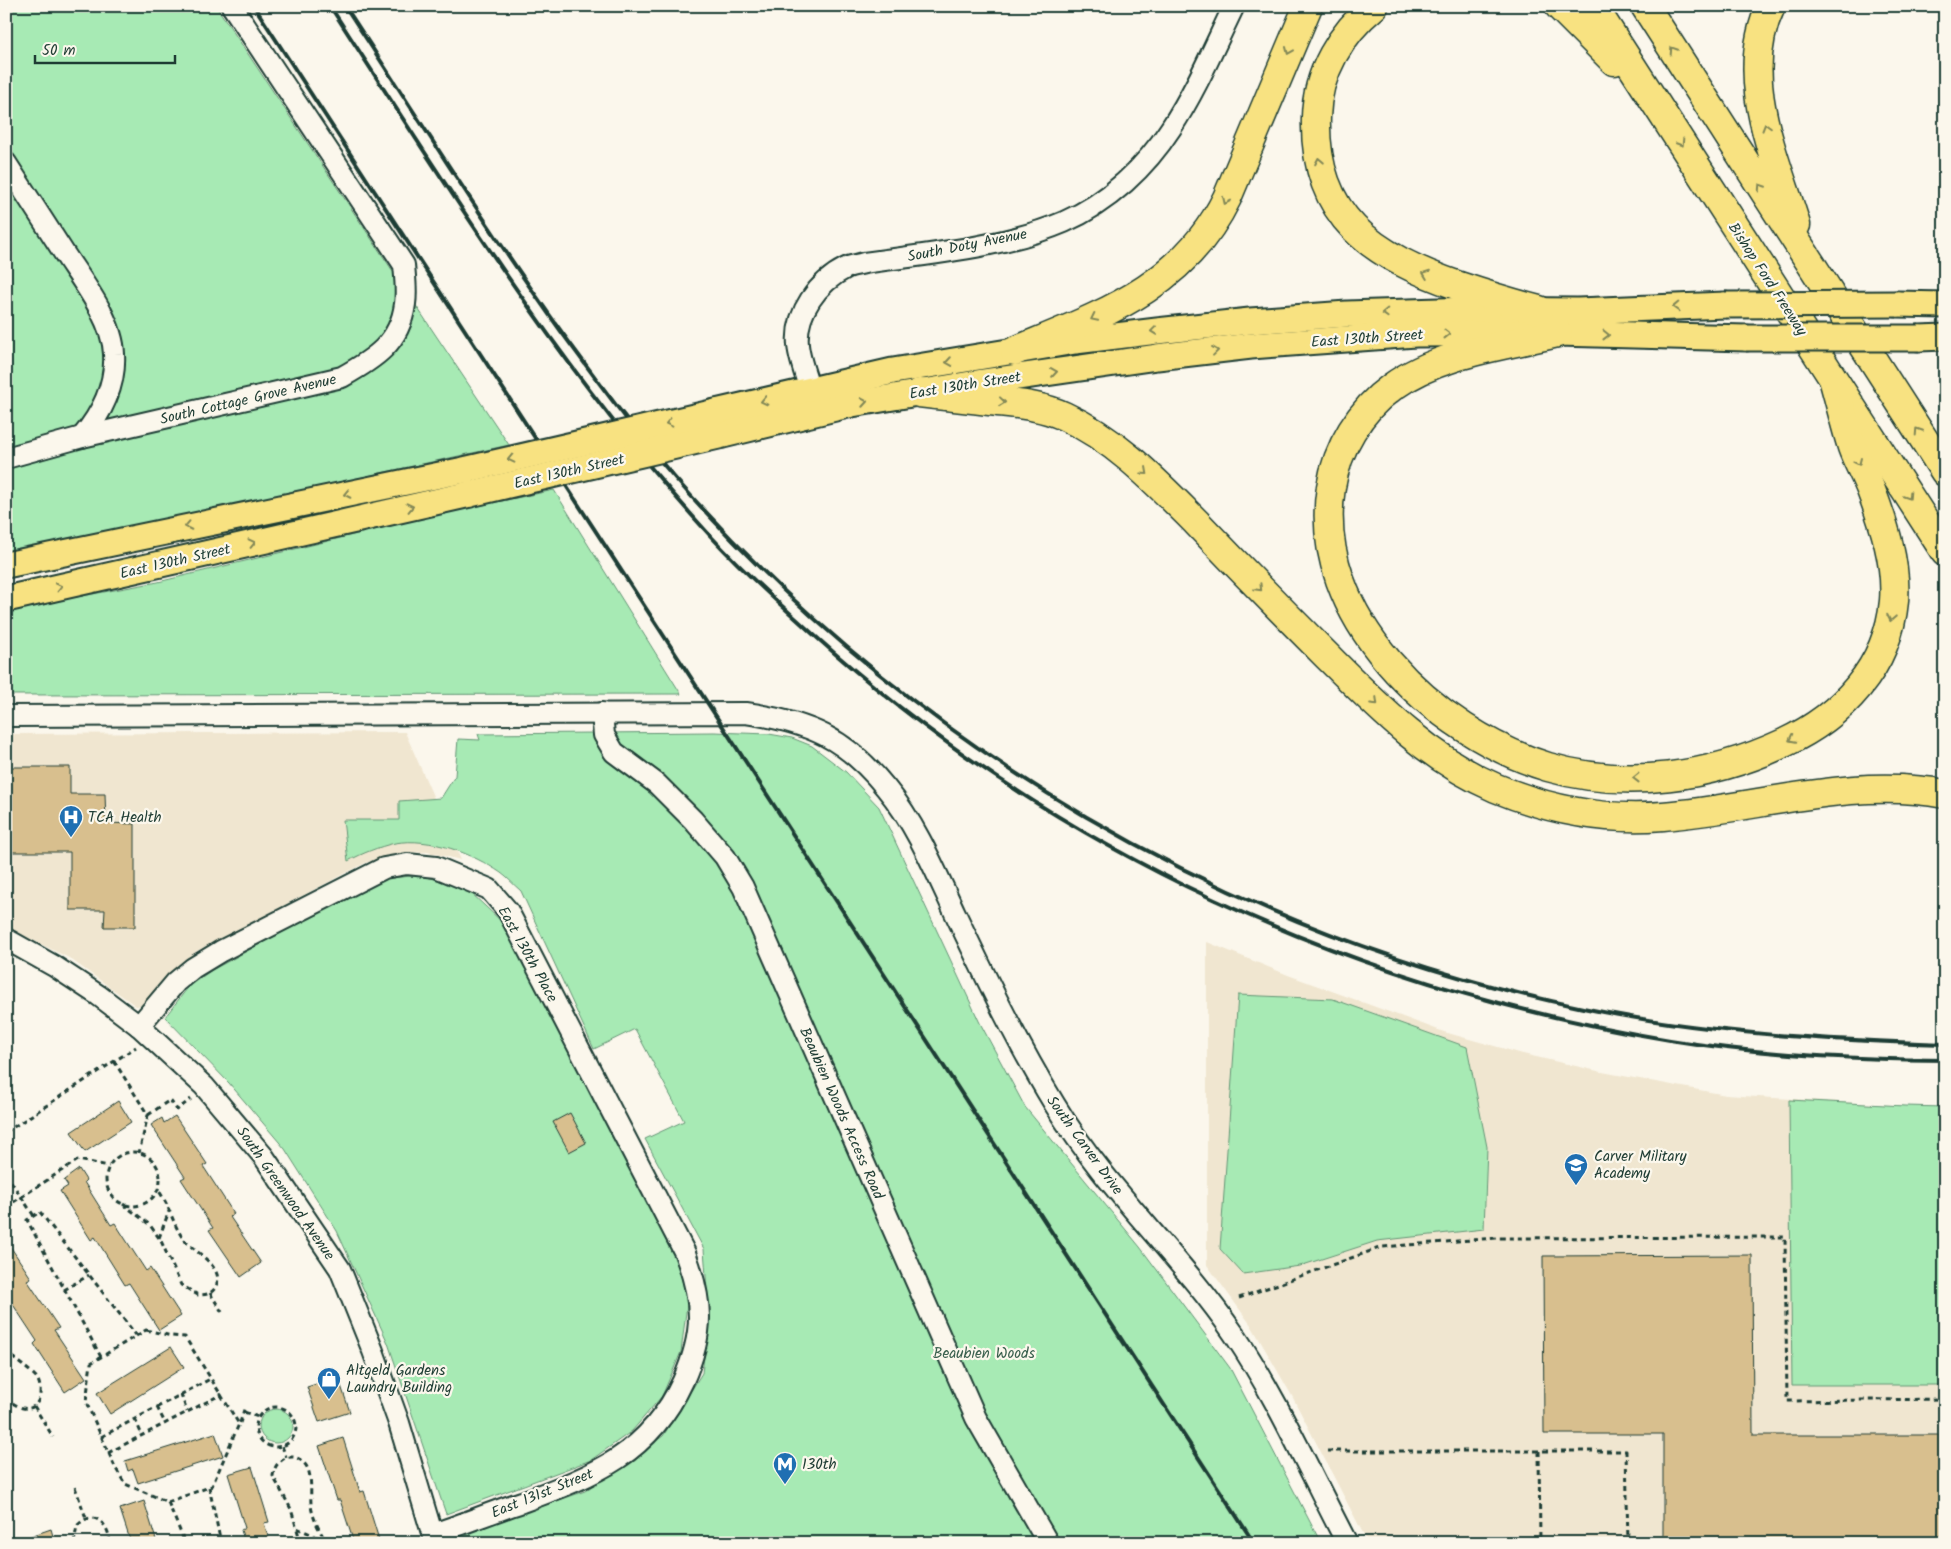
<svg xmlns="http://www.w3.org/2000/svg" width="1951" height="1549" font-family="Kalam,sans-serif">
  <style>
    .built { fill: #f0e6d0 }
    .green { fill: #a7eab4; stroke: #639474 }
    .building { fill: #d8bf8e; stroke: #1f3d34 }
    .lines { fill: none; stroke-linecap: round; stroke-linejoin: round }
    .minor-casing { stroke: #1f3d34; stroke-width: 24 }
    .major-casing { stroke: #1f3d34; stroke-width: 29 }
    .highway-casing { stroke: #1f3d34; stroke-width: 31 }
    .path { stroke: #1f3d34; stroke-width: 3; stroke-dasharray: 5 4; stroke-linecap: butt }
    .minor { stroke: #fbf7ec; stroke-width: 20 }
    .major { stroke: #f8e281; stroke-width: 25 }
    .highway { stroke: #f8e281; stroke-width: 28 }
    .rail { stroke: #1f3d34; stroke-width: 4 }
    .major-bridge-casing { stroke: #1f3d34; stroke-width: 29; stroke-linecap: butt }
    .major-bridge { stroke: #f8e281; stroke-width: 25 }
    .oneway { stroke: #818757 }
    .labels { text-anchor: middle; stroke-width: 4.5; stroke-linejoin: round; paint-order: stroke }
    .street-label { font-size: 15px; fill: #1f3d34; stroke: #fbf7ec }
    .poi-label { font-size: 15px; fill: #1f3d34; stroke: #fbf7ec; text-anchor: start }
    .park-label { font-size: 15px; fill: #3a604e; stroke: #fbf7ec }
  </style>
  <rect width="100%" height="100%" fill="#fbf7ec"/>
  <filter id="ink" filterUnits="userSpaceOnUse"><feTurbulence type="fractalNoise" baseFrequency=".02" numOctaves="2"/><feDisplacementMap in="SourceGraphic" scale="10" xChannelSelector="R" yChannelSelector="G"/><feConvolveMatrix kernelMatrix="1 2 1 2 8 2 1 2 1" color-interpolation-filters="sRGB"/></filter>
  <g filter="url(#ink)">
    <g class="built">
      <polygon points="405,732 461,860 427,852 399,853 365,863 197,951 177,966 142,1005 136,1006 69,958 6,927 6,734"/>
      <polygon points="1207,942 1288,975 1444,1032 1523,1054 1602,1072 1726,1095 1905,1106 1945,1107 1945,1543 1368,1543 1292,1396 1251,1325 1207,1265"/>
    </g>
    <g class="green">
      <polygon points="6,6 216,6 509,445 6,555"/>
      <polygon points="554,490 681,694 6,695 6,610 158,582 436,515"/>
      <path d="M714,732L769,734L792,738L812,746L846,772L879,807L980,1023L1025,1107L1140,1247L1230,1368L1321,1543H446V1540L585,1491L663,1436L702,1373L709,1317L704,1249L645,1139L684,1121L635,1029L594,1049L521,891C514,885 508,878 501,873C472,853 430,837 395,843C378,847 363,853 348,861L343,820H399V801L441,798L455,776L458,739L480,740L478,734Z"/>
      <polygon points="422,875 468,890 503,923 678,1261 687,1304 681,1352 662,1396 632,1431 591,1460 446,1514 388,1343 337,1231 285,1149 229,1083 165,1017 190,985 212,970 380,879"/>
      <polygon points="1238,995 1333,999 1467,1047 1487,1147 1484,1229 1377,1241 1300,1266 1243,1274 1220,1249"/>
      <polygon points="1789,1100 1905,1106 1945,1107 1945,1385 1792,1385"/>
      <circle cx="276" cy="1426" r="17"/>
    </g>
    <g class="building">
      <polygon points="6,767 70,767 70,794 105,794 106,823 135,824 135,927 104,927 105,910 70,910 70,852 6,852"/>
      <polygon points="118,1101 131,1122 85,1152 71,1132"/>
      <polygon points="570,1113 586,1143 569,1152 553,1122"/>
      <polygon points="175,1116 207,1164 203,1166 234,1214 230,1217 261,1263 241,1277 209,1230 213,1228 181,1179 185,1177 151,1125 162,1118 164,1123"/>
      <polygon points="79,1169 86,1180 84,1182 111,1225 115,1223 146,1271 150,1268 181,1316 159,1330 129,1283 125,1285 95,1237 91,1240 60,1191 68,1186 64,1180"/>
      <polygon points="6,1240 31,1278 27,1280 59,1328 54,1330 86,1378 65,1392 34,1344 37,1341 6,1294 10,1291 6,1286"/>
      <polygon points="1752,1255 1753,1435 1945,1435 1945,1543 1663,1543 1663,1434 1544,1434 1543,1256"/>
      <polygon points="171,1347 184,1367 110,1414 97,1393"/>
      <polygon points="338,1377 350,1412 319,1422 307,1387"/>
      <polygon points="215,1433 223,1456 138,1483 133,1469 128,1471 125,1461"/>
      <polygon points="343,1438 360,1492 364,1491 380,1543 354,1543 340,1500 337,1500 319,1446"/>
      <polygon points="252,1467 269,1522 264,1523 270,1543 245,1543 241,1530 245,1528 228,1474"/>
      <polygon points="144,1501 157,1543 131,1543 120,1509"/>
      <polygon points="51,1529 55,1543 29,1543 28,1537"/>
    </g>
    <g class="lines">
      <g class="minor-casing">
        <g id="minor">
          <path d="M6,163C25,193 45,223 64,253C82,281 113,320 114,354C116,386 102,413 82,437"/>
          <path d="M815,405C810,386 800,365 798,345C795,313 818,282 846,268C851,265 858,265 864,263C927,254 1006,247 1064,222C1108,203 1146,167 1171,128C1196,90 1214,47 1234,6"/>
          <path d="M6,458L82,437L342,377C374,359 400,343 405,304C407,291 405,277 404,265L232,6"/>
          <polyline points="602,713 604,735 614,752 657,784 693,820 725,857 743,887 976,1418 1048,1543"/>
          <path d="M6,716L746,713C808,722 846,738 886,788C916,824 935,870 955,913C986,978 1017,1043 1055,1105C1105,1188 1179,1254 1234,1334C1278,1399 1310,1473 1347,1543"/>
          <polyline points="6,939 54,966 98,995 139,1026 204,1086 264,1157 340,1269 373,1351 399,1423 435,1543"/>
          <path d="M139,1026L176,982L193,968L221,951L384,868L407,864L436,867L489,889L508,911L685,1253C703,1302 705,1332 683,1381C649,1455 594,1475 522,1502C492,1512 463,1524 433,1534"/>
        </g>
      </g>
      <g class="major-casing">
        <g id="major">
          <polyline points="1897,304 1945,305"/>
          <polyline points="1919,338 1945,337"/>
          <polyline points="716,412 893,371 1075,341 1157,331 1250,321 1347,314 1470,310 1578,311 1725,305"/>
          <polyline points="723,435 852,404 983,382 1157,357 1251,346 1416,334 1558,333 1746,338"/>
          <polyline points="6,565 464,470"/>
          <polyline points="6,599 470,494"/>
        </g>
      </g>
      <g class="highway-casing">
        <g id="highway">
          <path d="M1374,6C1341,33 1317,73 1316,117C1313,218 1373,256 1459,286C1486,295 1512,303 1539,310"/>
          <polyline points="1559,6 1614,61"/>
          <polyline points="1593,6 1945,552"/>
          <polyline points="1645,6 1945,472"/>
          <path d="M1771,6C1737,77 1775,156 1796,225"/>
          <path d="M1558,333C1503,346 1439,353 1392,387C1360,410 1337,448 1331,487C1310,616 1435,733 1548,767C1627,790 1711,777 1784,743C1842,716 1888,667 1894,601C1897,564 1884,524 1871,490C1865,475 1857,461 1852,447C1845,425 1840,403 1834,382"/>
          <path d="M1015,351C1101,315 1183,288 1227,198L1308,6"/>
          <path d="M919,393C943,396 966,398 990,401C1016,404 1040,405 1064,416C1117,440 1157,483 1197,523C1239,567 1282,611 1325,654C1376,705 1428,759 1496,788C1549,810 1606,821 1663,816C1756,809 1851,776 1945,794"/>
        </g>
      </g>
      <g class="path">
        <polyline points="114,1061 148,1115 139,1153"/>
        <polyline points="148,1115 170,1100 177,1110 191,1099"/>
        <polyline points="6,1132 136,1047"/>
        <circle cx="133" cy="1179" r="27"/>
        <polyline points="6,1174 34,1216"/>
        <path d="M123,1204L150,1225L161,1241L181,1285L198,1295C206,1295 211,1294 215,1288C228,1267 191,1251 182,1237C172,1222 169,1204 158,1190"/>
        <polyline points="6,1207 78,1160 109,1166"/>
        <polyline points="159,1238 169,1211"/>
        <polyline points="64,1290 89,1275"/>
        <polyline points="210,1293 222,1312"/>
        <polyline points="1239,1298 1382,1247 1496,1238 1785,1237 1787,1401 1945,1399"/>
        <polygon points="146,1330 172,1336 185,1337 239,1424 212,1486 168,1502 125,1484 115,1467 86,1402 91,1363"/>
        <path d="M6,1350C14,1361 27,1367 36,1377C44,1387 41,1412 23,1408C18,1407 11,1402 6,1399"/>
        <polyline points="101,1357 27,1220 40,1212 136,1335"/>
        <polyline points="181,1394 187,1412"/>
        <polyline points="34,1406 53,1437"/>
        <circle cx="276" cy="1427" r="20"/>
        <polyline points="157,1407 165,1423"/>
        <polyline points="244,1412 258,1417"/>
        <polyline points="135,1419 142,1435"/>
        <polyline points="240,1423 245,1406"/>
        <polyline points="101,1437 212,1378"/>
        <polyline points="282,1446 286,1457"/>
        <polyline points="1327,1451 1626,1451 1628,1543"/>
        <polyline points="1539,1451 1540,1543"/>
        <polyline points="108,1453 222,1394"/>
        <polyline points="75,1487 86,1518"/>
        <polyline points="209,1487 221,1543"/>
        <polyline points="168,1502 185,1543"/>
        <polyline points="297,1528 326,1541"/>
        <path d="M74,1543L77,1526C93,1508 109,1523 110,1543"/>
        <path d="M301,1543L291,1509L273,1476C274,1469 276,1464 282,1460C286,1457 293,1456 297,1458C317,1467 308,1494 312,1511C315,1523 321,1533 327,1543"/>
      </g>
      <use href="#minor" class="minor"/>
      <use href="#major" class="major"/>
      <use href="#highway" class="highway"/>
      <g class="rail">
        <polyline points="254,6 1254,1543"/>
        <path d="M330,6C445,183 556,364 697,521C733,562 774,599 814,635C1055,852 1351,987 1670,1040C1761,1055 1853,1059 1945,1060"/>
        <path d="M345,6C417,116 487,228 563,334C599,383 635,432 675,478C912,747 1231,935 1583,1008C1702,1033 1824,1040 1945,1044"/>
      </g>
      <g class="major-bridge-casing">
        <g id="major-bridge">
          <polyline points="1725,305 1897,304"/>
          <polyline points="1746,338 1919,338"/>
          <polyline points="464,470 716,412"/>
          <polyline points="470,494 723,435"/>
        </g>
      </g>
      <use href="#major-bridge" class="major-bridge"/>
    </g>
    <defs><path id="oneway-chevron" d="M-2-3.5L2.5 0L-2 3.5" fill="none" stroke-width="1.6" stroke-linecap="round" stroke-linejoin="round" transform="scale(1.25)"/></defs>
    <g class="oneway">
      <use href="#oneway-chevron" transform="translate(1673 50) rotate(-123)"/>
      <use href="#oneway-chevron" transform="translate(1289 51) rotate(113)"/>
      <use href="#oneway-chevron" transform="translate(1766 127) rotate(-106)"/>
      <use href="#oneway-chevron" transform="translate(1681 143) rotate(57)"/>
      <use href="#oneway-chevron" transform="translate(1319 161) rotate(-101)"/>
      <use href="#oneway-chevron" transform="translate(1761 187) rotate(-123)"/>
      <use href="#oneway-chevron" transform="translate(1226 201) rotate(115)"/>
      <use href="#oneway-chevron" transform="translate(1426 274) rotate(-159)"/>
      <use href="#oneway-chevron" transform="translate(1676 307) rotate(178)"/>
      <use href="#oneway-chevron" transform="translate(1385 313) rotate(178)"/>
      <use href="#oneway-chevron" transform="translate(1094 318) rotate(154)"/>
      <use href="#oneway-chevron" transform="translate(1154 331) rotate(173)"/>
      <use href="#oneway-chevron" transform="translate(1447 334)"/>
      <use href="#oneway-chevron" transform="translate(1606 335) rotate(1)"/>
      <use href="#oneway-chevron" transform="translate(1215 351) rotate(-7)"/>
      <use href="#oneway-chevron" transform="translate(949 362) rotate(171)"/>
      <use href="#oneway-chevron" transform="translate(1054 372) rotate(-8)"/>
      <use href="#oneway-chevron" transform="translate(764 401) rotate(167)"/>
      <use href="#oneway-chevron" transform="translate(864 402) rotate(-10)"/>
      <use href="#oneway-chevron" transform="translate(1002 402) rotate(6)"/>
      <use href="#oneway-chevron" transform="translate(669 423) rotate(167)"/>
      <use href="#oneway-chevron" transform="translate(1918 431) rotate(-123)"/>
      <use href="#oneway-chevron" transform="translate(511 459) rotate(167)"/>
      <use href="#oneway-chevron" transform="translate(1858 462) rotate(66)"/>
      <use href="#oneway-chevron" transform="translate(1145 472) rotate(42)"/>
      <use href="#oneway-chevron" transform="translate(347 494) rotate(168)"/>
      <use href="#oneway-chevron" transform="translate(1908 496) rotate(57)"/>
      <use href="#oneway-chevron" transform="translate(410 507) rotate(-13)"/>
      <use href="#oneway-chevron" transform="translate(188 526) rotate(168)"/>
      <use href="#oneway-chevron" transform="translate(252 543) rotate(-13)"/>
      <use href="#oneway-chevron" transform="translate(59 587) rotate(-13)"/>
      <use href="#oneway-chevron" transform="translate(1259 588) rotate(46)"/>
      <use href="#oneway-chevron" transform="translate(1891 618) rotate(101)"/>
      <use href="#oneway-chevron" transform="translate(1375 702) rotate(44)"/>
      <use href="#oneway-chevron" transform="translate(1792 739) rotate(153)"/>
      <use href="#oneway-chevron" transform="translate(1636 778) rotate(179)"/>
    </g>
  </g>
  <defs>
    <g id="hospital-pin" transform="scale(1.25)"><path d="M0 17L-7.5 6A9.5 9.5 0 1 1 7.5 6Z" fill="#1f6fb2" stroke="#fbf7ec"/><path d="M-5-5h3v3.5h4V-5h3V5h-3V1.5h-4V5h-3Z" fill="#fff"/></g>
    <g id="school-pin" transform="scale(1.25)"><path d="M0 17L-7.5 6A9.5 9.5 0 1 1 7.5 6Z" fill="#1f6fb2" stroke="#fbf7ec"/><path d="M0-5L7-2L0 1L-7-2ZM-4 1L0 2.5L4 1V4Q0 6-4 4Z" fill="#fff"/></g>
    <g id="shop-pin" transform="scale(1.25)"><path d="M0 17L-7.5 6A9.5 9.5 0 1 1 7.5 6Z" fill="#1f6fb2" stroke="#fbf7ec"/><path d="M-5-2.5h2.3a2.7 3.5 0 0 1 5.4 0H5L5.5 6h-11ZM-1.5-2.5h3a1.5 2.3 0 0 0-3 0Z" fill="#fff"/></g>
    <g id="metro-pin" transform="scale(1.25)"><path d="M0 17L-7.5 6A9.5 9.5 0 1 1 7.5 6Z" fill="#1f6fb2" stroke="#fbf7ec"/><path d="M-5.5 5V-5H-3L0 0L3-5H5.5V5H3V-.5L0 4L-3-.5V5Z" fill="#fff"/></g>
  </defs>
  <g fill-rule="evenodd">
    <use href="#hospital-pin" x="71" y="817"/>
    <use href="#school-pin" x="1576" y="1165"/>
    <use href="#shop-pin" x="329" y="1379"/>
    <use href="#metro-pin" x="785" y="1464"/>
  </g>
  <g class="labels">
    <g class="street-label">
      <text transform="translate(967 245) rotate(-11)" y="5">South Doty Avenue</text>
      <text transform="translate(1768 279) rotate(57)" y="5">Bishop Ford Freeway</text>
      <text transform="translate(1367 338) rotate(-4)" y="5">East 130th Street</text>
      <text transform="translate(965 385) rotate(-9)" y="5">East 130th Street</text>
      <text transform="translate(248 399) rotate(-13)" y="5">South Cottage Grove Avenue</text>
      <text transform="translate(569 471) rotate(-13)" y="5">East 130th Street</text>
      <text transform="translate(175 561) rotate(-13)" y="5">East 130th Street</text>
      <text transform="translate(528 954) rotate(61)" y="5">East 130th Place</text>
      <text transform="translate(842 1113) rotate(66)" y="5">Beaubien Woods Access Road</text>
      <text transform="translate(1085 1145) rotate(54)" y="5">South Carver Drive</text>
      <text transform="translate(286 1193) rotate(55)" y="5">South Greenwood Avenue</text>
      <text transform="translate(542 1493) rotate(-22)" y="5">East 131st Street</text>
    </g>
    <g class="poi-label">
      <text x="88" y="822">TCA Health</text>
      <text x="1594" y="1161">Carver Military<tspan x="1594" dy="17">Academy</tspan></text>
      <text x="346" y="1375">Altgeld Gardens<tspan x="346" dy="17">Laundry Building</tspan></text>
      <text x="802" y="1469">130th</text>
    </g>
    <g class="park-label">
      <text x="984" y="1358">Beaubien Woods</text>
    </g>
  </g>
  <rect width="1951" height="1549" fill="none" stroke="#fbf7ec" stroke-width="25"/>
  <rect x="12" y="12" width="1926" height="1524" fill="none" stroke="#1f3d34" stroke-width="2" filter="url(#ink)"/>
  <path d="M35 55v8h140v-8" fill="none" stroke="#1f3d34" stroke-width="2.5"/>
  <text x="42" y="55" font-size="15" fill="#1f3d34" stroke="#fbf7ec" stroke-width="4" paint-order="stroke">50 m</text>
</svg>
